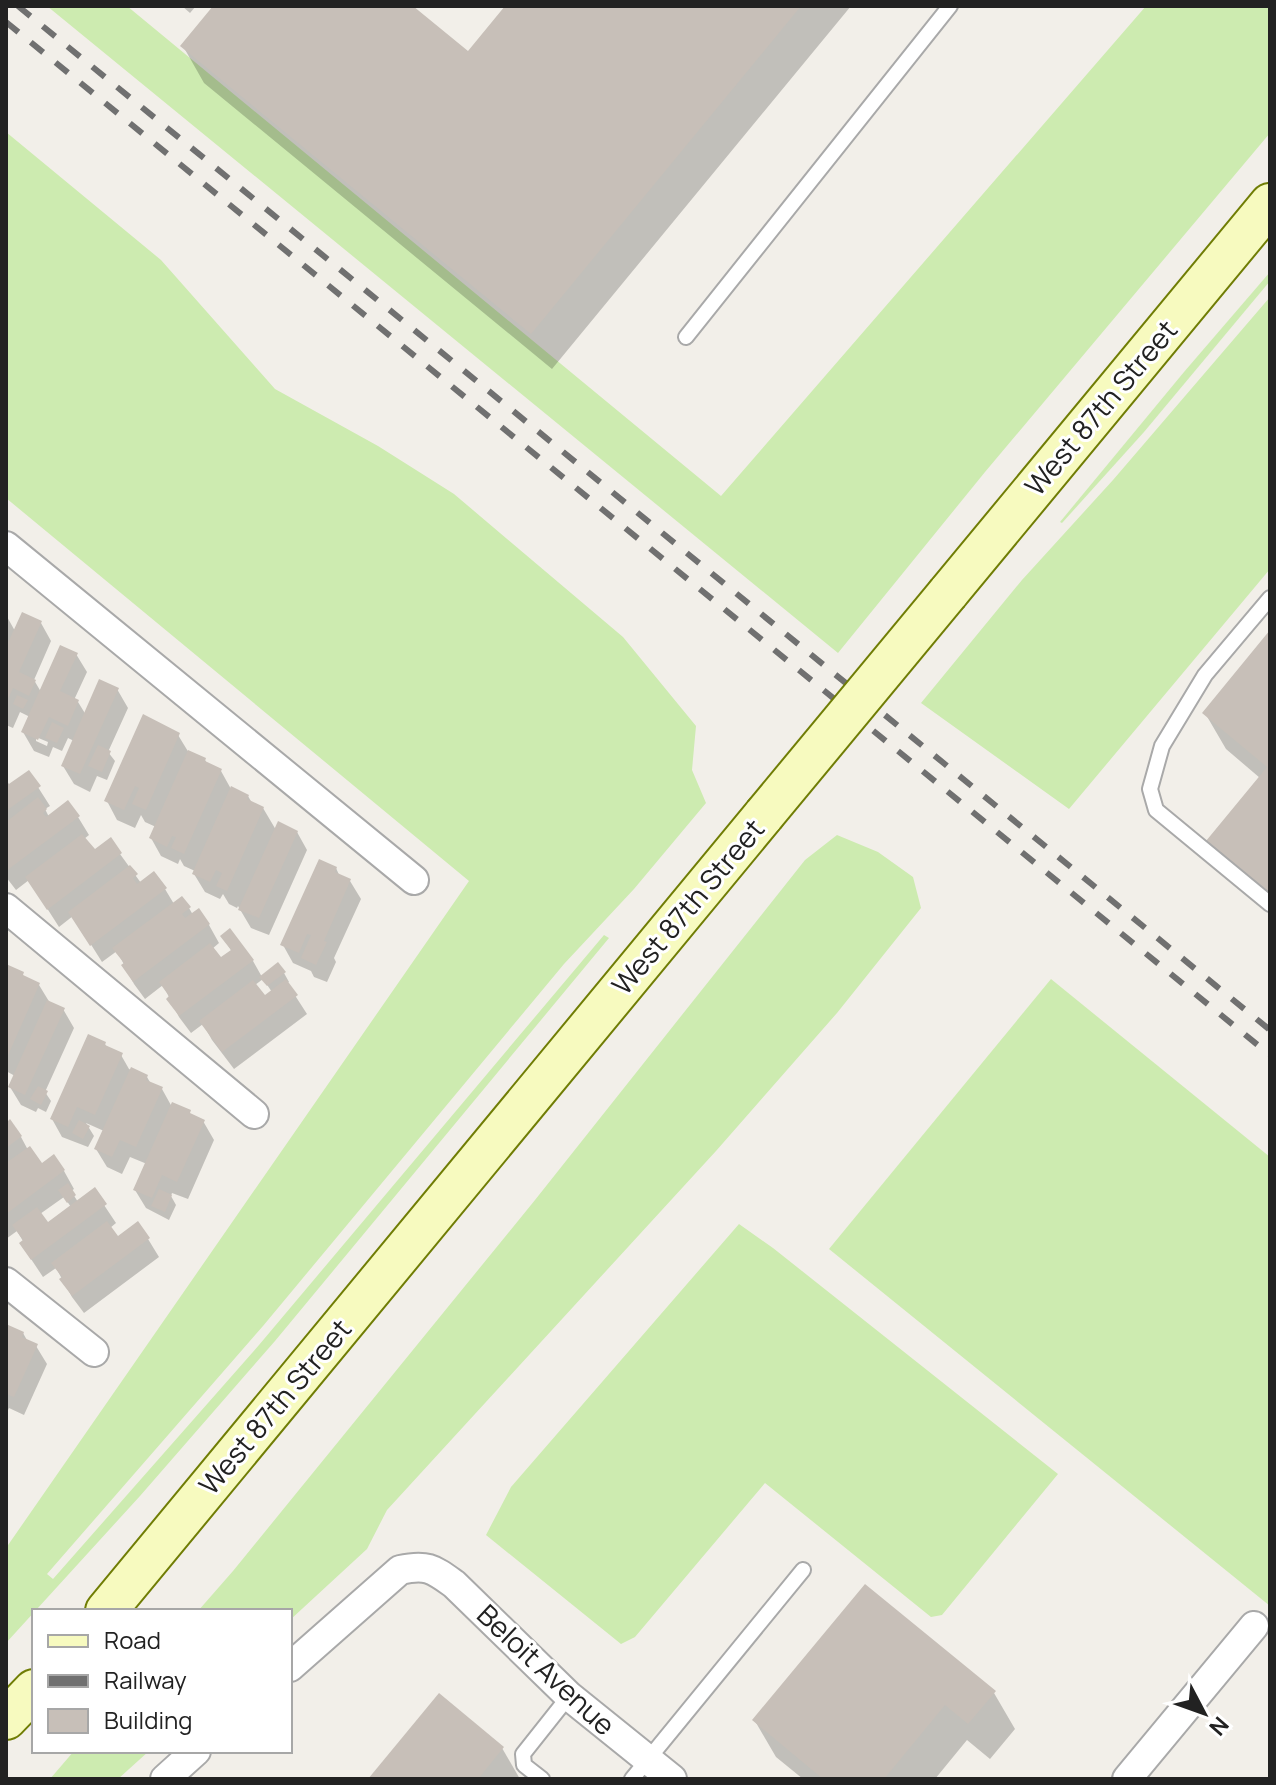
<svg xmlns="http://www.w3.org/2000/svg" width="1276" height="1785" font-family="Manrope,sans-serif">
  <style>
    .grass { fill: #cdebb0 }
    .shadow { fill: #0003; fill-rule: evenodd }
    .building { fill: #c7bfb8 }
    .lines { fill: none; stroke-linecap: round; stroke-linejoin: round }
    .service-casing { stroke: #a9a9a9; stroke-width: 18 }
    .minor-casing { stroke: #a9a9a9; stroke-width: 32 }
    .secondary-casing { stroke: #707d05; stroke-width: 44 }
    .service { stroke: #fff; stroke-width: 14 }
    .minor { stroke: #fff; stroke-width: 28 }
    .secondary { stroke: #f7fabf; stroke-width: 40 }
    .rail { stroke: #707070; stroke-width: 6; stroke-dasharray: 16 16; stroke-linecap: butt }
    .secondary-bridge-casing { stroke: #707d05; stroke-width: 44; stroke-linecap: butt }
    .secondary-bridge { stroke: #f7fabf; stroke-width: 40 }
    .labels { text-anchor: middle; stroke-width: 6; stroke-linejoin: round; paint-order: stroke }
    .street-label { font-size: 28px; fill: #222; stroke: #fff }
  </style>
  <rect width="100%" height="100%" fill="#f2efe9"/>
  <g class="grass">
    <polygon points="47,6 127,6 721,496 1146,6 1270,6 1270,133 985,472 838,653"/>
    <polygon points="6,132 161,260 275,389 378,446 454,494 623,637 696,726 692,770 706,803 634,889 564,964 263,1326 47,1574 53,1579 259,1345 604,935 609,938 275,1341 140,1496 6,1643 6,1548 469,881 6,498"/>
    <polygon points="1270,272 1270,281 1144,432 1062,523 1060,522 1184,372"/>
    <polygon points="1270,297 1270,569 1069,809 921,703 1022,580 1113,480"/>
    <polygon points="837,835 878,852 913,877 921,908 837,1013 716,1151 387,1510 367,1549 290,1620 290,1611 198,1611 233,1571 535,1200 805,860"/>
    <polygon points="1051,979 1270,1157 1270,1606 829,1249"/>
    <polygon points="739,1224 773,1248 1058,1474 942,1615 931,1617 765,1483 635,1637 621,1644 486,1535 511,1487"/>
    <polygon points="74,1751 149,1751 118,1779 50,1779"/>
  </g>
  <g class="shadow">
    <polygon points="182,6 196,6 190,13"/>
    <polygon points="216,6 410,6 468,54 507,6 851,6 552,369 204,83 183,46"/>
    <path d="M6,615L15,631L41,623L51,641L34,680L41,692L76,654L87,672L74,700L78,702L86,715L117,689L128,708L108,752L115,761L107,780L97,776L90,792L74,784L63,766L74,741L68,738L62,751L53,747L49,757L34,751L23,732L30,717L20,712L13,728L6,725ZM36,737L48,742L47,746L36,741Z"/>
    <polygon points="1270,634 1270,910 1230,877 1209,841 1260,778 1226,749 1205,713"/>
    <polygon points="178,735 189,753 205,760 208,765 221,771 231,789 248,796 252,803 263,808 276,830 297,832 307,850 269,935 251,928 238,906 237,908 229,904 223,894 220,899 205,892 194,874 195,871 184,866 180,859 178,864 161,856 151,838 156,827 145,822 141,815 135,828 117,820 107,801"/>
    <path d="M29,773L50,806L45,809L49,817H78L89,835L84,839L94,852L120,854L141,883L165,889L174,904L189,908L193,915L209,925L219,943L212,949L220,960L232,952L223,936L253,961L262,977L284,973L289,982L287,983L307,1014L234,1069L212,1040L203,1024L191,1033L179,1017L163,985L145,999L134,984L117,951L102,962L73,916L59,927L29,880L16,890L6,877V779L10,786ZM263,979L272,992L264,998L255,985Z"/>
    <polygon points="336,868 340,877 350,881 361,899 334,958 336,962 327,982 314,977 311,971 293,963 283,945"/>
    <polygon points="6,969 22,974 25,978 39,985 50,1003 63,1009 74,1028 45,1092 51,1101 46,1112 38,1108 36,1112 21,1105 10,1087 15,1076 6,1071"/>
    <polygon points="105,1044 107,1048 121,1055 129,1069 147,1077 151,1084 162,1089 172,1107 203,1121 214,1140 188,1199 172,1193 171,1196 176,1205 169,1220 146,1208 135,1190 147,1164 130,1157 122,1174 107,1167 96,1149 104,1131 86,1123 94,1136 88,1147 62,1137 52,1119"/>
    <path d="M6,1125L21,1137L28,1150L42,1166L64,1171L74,1189L71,1191L78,1202L94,1190L116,1223L110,1228L117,1238L148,1239L159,1257L84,1313L72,1297L56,1268L43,1277L21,1244L23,1241L17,1231L6,1239ZM64,1197L71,1207L48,1224L40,1214Z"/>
    <polygon points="6,1326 23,1333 28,1342 36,1346 47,1364 24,1415 9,1408 6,1414"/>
    <polygon points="994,1693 1015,1729 990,1759 967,1740 935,1779 803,1779 776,1757 755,1721"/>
    <polygon points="502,1748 520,1779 371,1779"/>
  </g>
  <g class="building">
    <polygon points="213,6 413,6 468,51 505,6 801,6 531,334 180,46"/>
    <polygon points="22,612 42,621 19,672 36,680 29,696 13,688 6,703 6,647"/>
    <polygon points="1270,630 1270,893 1206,841 1267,767 1202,713"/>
    <polygon points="60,645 78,653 60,691 79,700 68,726 49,717 38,740 21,732"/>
    <polygon points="99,679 119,688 80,774 61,766"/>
    <polygon points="17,695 28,700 23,709 13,704"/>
    <polygon points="143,714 180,733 146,810 132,804 139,788 135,786 124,810 104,801"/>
    <polygon points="52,722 64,728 57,743 45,738"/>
    <polygon points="98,745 111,751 102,772 88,766"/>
    <polygon points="188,750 206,758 205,761 222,769 184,854 171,848 176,837 172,836 167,847 149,838"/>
    <polygon points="29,770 41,786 6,811 6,786"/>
    <polygon points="231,786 249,795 247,799 264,807 227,891 216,886 222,873 216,870 210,882 192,874"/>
    <polygon points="38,797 47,809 43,813 46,817 68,800 80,816 6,871 6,822"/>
    <polygon points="278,821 298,831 259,918 238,910"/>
    <polygon points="82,834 95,849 111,837 122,853 47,910 25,877"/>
    <polygon points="319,859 337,867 335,872 351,879 324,941 327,942 316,965 301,958 311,935 307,934 299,953 280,945"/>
    <polygon points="130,865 138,874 133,878 137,884 154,871 167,888 90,946 68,912"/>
    <polygon points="182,896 191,907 182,914 185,918 199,908 210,924 133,982 121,965 124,963 112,948"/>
    <polygon points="230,928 254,960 179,1016 166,999 169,996 159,982 210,943 221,957 231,950 220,936"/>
    <polygon points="278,962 286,972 267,986 259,977"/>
    <polygon points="6,964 24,972 23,975 40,983 6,1060"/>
    <polygon points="286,979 298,995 222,1052 199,1021 253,980 265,995"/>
    <polygon points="47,1000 65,1008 25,1095 8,1087"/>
    <polygon points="88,1034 106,1042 105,1045 123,1053 95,1115 77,1107 68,1127 50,1119"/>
    <polygon points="131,1067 148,1075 146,1080 163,1087 136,1147 120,1140 112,1157 94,1149"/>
    <polygon points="38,1086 48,1091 41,1105 30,1099"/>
    <polygon points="172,1102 191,1110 190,1113 205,1120 177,1182 162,1175 152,1198 133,1190"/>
    <polygon points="10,1119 22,1136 6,1148 6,1123"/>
    <polygon points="79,1120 90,1126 83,1139 72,1133"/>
    <polygon points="30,1146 42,1163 54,1154 65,1170 6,1214 6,1163"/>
    <polygon points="68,1183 76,1195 67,1203 58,1190"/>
    <polygon points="95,1187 107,1204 31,1260 19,1243 23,1240 12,1225 37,1207 48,1222"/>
    <polygon points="159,1189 172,1195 165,1212 151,1206"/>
    <polygon points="107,1221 118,1236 138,1221 150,1238 72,1296 59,1279 62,1277 51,1263"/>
    <polygon points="6,1324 24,1332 22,1337 38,1344 14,1397 6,1394"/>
    <polygon points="865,1584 996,1691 968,1724 945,1705 884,1779 823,1779 752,1720"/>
    <polygon points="439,1693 504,1747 478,1779 368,1779"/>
  </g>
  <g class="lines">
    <g class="service-casing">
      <g id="service">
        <polyline points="686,337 950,6"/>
        <polyline points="1270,598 1205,675 1162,746 1150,789 1156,810 1270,904"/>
        <polyline points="542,1779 524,1765 523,1754 569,1696"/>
        <polyline points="632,1779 803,1570"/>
      </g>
    </g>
    <g class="minor-casing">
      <g id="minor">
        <polyline points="6,546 414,880"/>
        <polyline points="6,908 254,1114"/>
        <polyline points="6,1282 94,1352"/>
        <path d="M290,1667L400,1570C427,1564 433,1569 454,1584L569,1696L672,1779"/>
        <polyline points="165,1779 196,1751"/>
        <polyline points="1127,1779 1254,1626"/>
      </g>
    </g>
    <g class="secondary-casing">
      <g id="secondary">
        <polyline points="948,593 1270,204"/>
        <polyline points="106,1611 764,815"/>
        <polyline points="6,1719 34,1690"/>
      </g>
    </g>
    <use href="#service" class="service"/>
    <use href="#minor" class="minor"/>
    <use href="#secondary" class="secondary"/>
    <g class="rail">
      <polyline points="18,6 1270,1030"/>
      <polyline points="6,22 1270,1055"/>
    </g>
    <g class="secondary-bridge-casing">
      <polyline id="secondary-bridge" points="764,815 948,593"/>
    </g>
    <use href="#secondary-bridge" class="secondary-bridge"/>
  </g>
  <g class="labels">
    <g class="street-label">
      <text transform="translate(1101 408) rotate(-50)" y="10">West 87th Street</text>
      <text transform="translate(688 907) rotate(-50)" y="10">West 87th Street</text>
      <text transform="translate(275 1407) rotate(-50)" y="10">West 87th Street</text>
      <text transform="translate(546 1670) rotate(43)" y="10">Beloit Avenue</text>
    </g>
  </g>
  <rect width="1276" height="1785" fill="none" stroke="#222222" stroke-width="16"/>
  <rect x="32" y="1609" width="260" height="144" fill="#ffffff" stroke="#a7a7a7" stroke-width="2"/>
  <rect x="48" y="1635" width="40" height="12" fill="#f7fabf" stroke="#a7a7a7" stroke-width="2"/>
  <text x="104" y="1649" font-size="24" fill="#222222">Road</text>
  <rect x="48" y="1675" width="40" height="12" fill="#707070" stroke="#a7a7a7" stroke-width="2"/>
  <text x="104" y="1689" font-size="24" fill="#222222">Railway</text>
  <rect x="48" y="1709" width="40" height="24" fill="#c7bfb8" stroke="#a7a7a7" stroke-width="2"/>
  <text x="104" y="1729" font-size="24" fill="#222222">Building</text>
  <g transform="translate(1204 1713) rotate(131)" stroke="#ffffff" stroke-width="6" paint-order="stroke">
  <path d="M0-6L14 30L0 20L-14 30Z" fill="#222222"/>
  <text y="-12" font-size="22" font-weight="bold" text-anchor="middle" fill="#222222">N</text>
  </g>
</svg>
